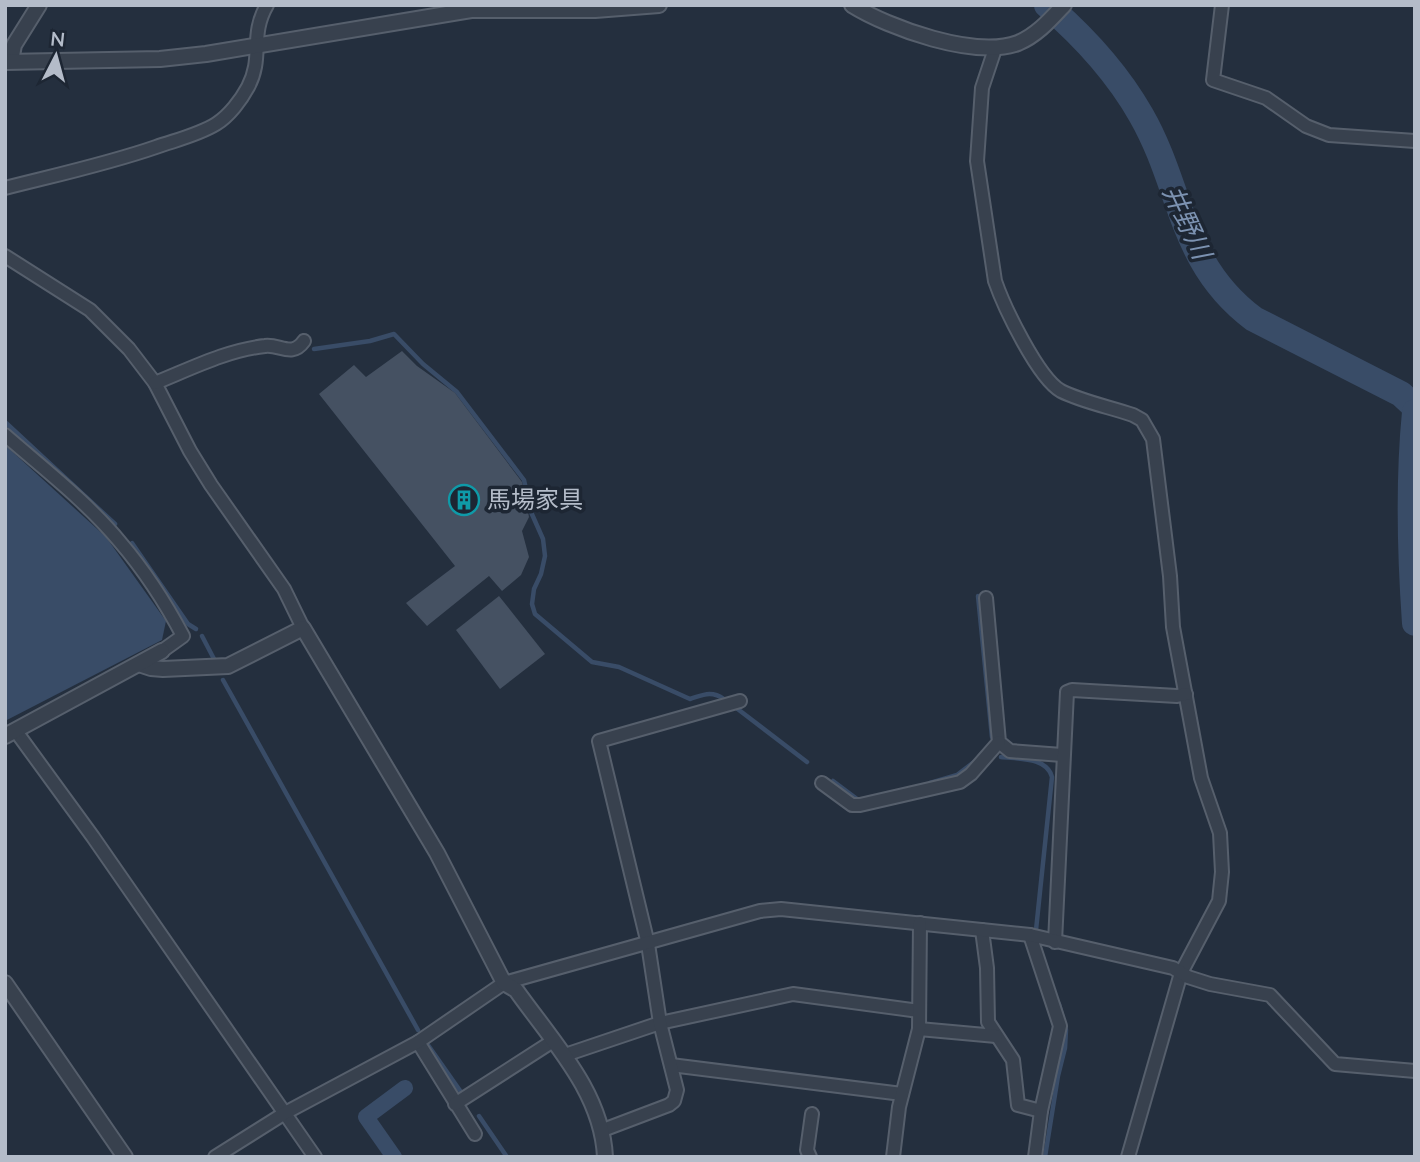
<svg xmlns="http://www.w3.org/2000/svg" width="1420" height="1162" font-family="Lato,'Noto Sans JP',sans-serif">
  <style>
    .water { fill: #394c67 }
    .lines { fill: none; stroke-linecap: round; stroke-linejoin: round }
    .stream { stroke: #394c67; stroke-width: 4.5 }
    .canal { stroke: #394c67; stroke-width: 16 }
    .river { stroke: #394c67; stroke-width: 26 }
    .building { fill: #455162 }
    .minor-casing { stroke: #565f6c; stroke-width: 16 }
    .tertiary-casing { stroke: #565f6c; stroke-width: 18 }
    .minor { stroke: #38414e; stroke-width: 12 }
    .tertiary { stroke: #38414e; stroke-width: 14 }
    .labels { text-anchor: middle; stroke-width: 7; stroke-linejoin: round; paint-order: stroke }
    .poi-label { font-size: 24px; fill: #b4bcc9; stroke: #1d2633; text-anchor: start }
    .water-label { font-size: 26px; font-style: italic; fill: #7c92b1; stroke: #1d2633 }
  </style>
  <rect width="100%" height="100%" fill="#242f3e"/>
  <polygon class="water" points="5,445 106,537 166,621 162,640 5,721"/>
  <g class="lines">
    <g class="stream">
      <path d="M314,349L370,341L394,334L423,364L457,392L524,480L531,512L543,539L545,556L541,574L534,589L532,604L535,614L592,662L619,667L690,699C703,695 711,690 724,699"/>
      <polyline points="5,422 115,524"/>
      <polyline points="132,543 188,624 196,629"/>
      <polyline points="978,596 992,737"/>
      <polyline points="202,636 214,659"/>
      <polyline points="223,680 418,1030"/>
      <polyline points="735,707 807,762"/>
      <path d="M1001,757C1018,759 1047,757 1052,777L1036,930"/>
      <polyline points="833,781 857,799"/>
      <polyline points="930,783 957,775 974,762"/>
      <polyline points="428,1045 461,1092"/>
      <polyline points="479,1116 507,1157"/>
      <polyline points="1045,1157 1058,1076 1065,1048 1066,1030 1059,1004"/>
    </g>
    <polyline class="canal" points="394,1157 366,1117 405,1088"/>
    <g class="river">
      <path d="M1047,5C1083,36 1117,73 1141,115C1183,188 1179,263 1254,319L1401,394L1415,407"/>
      <path d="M1415,412C1408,483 1410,552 1415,623"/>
    </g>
  </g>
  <g class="building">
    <polygon points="402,351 417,366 455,393 522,482 529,517 522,531 529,557 521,575 502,591 489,576 427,626 406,603 455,566 319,394 354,365 366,377"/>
    <polygon points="499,596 545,654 500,689 456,630"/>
  </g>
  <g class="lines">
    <g class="minor-casing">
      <g id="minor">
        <polyline points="1222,5 1213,80 1266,98 1306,126 1329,135 1415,141"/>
        <path d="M995,49L982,88L977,161L995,281C1004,307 1038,378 1061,391C1083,402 1110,407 1133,415L1142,420L1153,439L1170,576L1173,627L1201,778L1220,833L1222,872L1219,901L1181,973L1128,1157"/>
        <path d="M5,188C56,175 107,164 156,147C176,140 198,135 216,124C229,116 241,100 248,87C264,57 249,36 267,5"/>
        <polyline points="5,256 90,310 129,349 155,383 190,451 211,485 284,589 303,628"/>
        <path d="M155,383C190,369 227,350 265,346C280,344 292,358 304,341"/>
        <path d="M5,435C44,469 87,502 120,542C144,570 166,604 183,636L162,651"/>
        <polyline points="986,598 999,742 1010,751 1062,755"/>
        <polyline points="15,730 93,837 315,1157"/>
        <polyline points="822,783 852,805 860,805 960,782 971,774 999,742"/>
        <polyline points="982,930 987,968 988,1022 1013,1060 1018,1105 1041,1111"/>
        <polyline points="1030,935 1060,1026 1041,1111 1035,1157"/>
        <polyline points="1055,942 1067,692 1072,690 1177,696 1186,694"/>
        <polyline points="919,1029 996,1036"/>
        <polyline points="418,1042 475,1134"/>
        <polyline points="565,1055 660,1023 793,994 919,1011"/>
        <polyline points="671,1065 902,1094"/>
        <polyline points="455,1104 553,1041"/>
        <polyline points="603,1130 669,1105 674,1101 677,1090 660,1023 648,944 599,741 740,701"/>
        <polyline points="215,1157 285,1113 418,1042 504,983 760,911 781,909 1030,935 1173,968 1188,977 1210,984 1270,995 1335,1064 1415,1071"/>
        <polyline points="810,1157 807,1150 812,1114"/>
        <polyline points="893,1157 899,1107 919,1029 920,923"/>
      </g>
    </g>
    <g class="tertiary-casing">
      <g id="tertiary">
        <path d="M852,5C889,28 975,59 1018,43C1037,35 1050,20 1064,5"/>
        <polyline points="11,61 14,45 39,5"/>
        <polyline points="5,62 160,59 206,54 471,10 595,10 659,5"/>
        <path d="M139,664L151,668L163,669L228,666L303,628L437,853L504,983L516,990C552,1041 602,1092 605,1157"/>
        <polyline points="5,736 162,651"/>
        <polyline points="5,983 125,1157"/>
      </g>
    </g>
    <use href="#minor" class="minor"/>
    <use href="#tertiary" class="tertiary"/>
  </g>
  <defs>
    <g id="building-ring" transform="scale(1.575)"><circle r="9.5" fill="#1d2633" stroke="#0f9aa8" stroke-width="1.5"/><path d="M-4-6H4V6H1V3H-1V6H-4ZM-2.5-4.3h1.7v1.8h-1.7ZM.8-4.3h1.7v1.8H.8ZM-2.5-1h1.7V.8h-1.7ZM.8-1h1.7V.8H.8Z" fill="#0f9aa8"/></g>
  </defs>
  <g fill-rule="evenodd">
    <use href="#building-ring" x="464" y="500"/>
  </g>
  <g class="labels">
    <g class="poi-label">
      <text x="487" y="508">馬場家具</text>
    </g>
    <g class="water-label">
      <text transform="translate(1187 222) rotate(65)" y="9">井野川</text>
    </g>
  </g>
  <rect width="1420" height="1162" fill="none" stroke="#b4bcc9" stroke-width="14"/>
  <g transform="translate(56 56) rotate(6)" stroke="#1d2633" stroke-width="5" paint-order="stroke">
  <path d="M0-5L12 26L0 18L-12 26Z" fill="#b4bcc9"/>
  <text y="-10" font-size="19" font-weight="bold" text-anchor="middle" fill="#b4bcc9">N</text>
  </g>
</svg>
